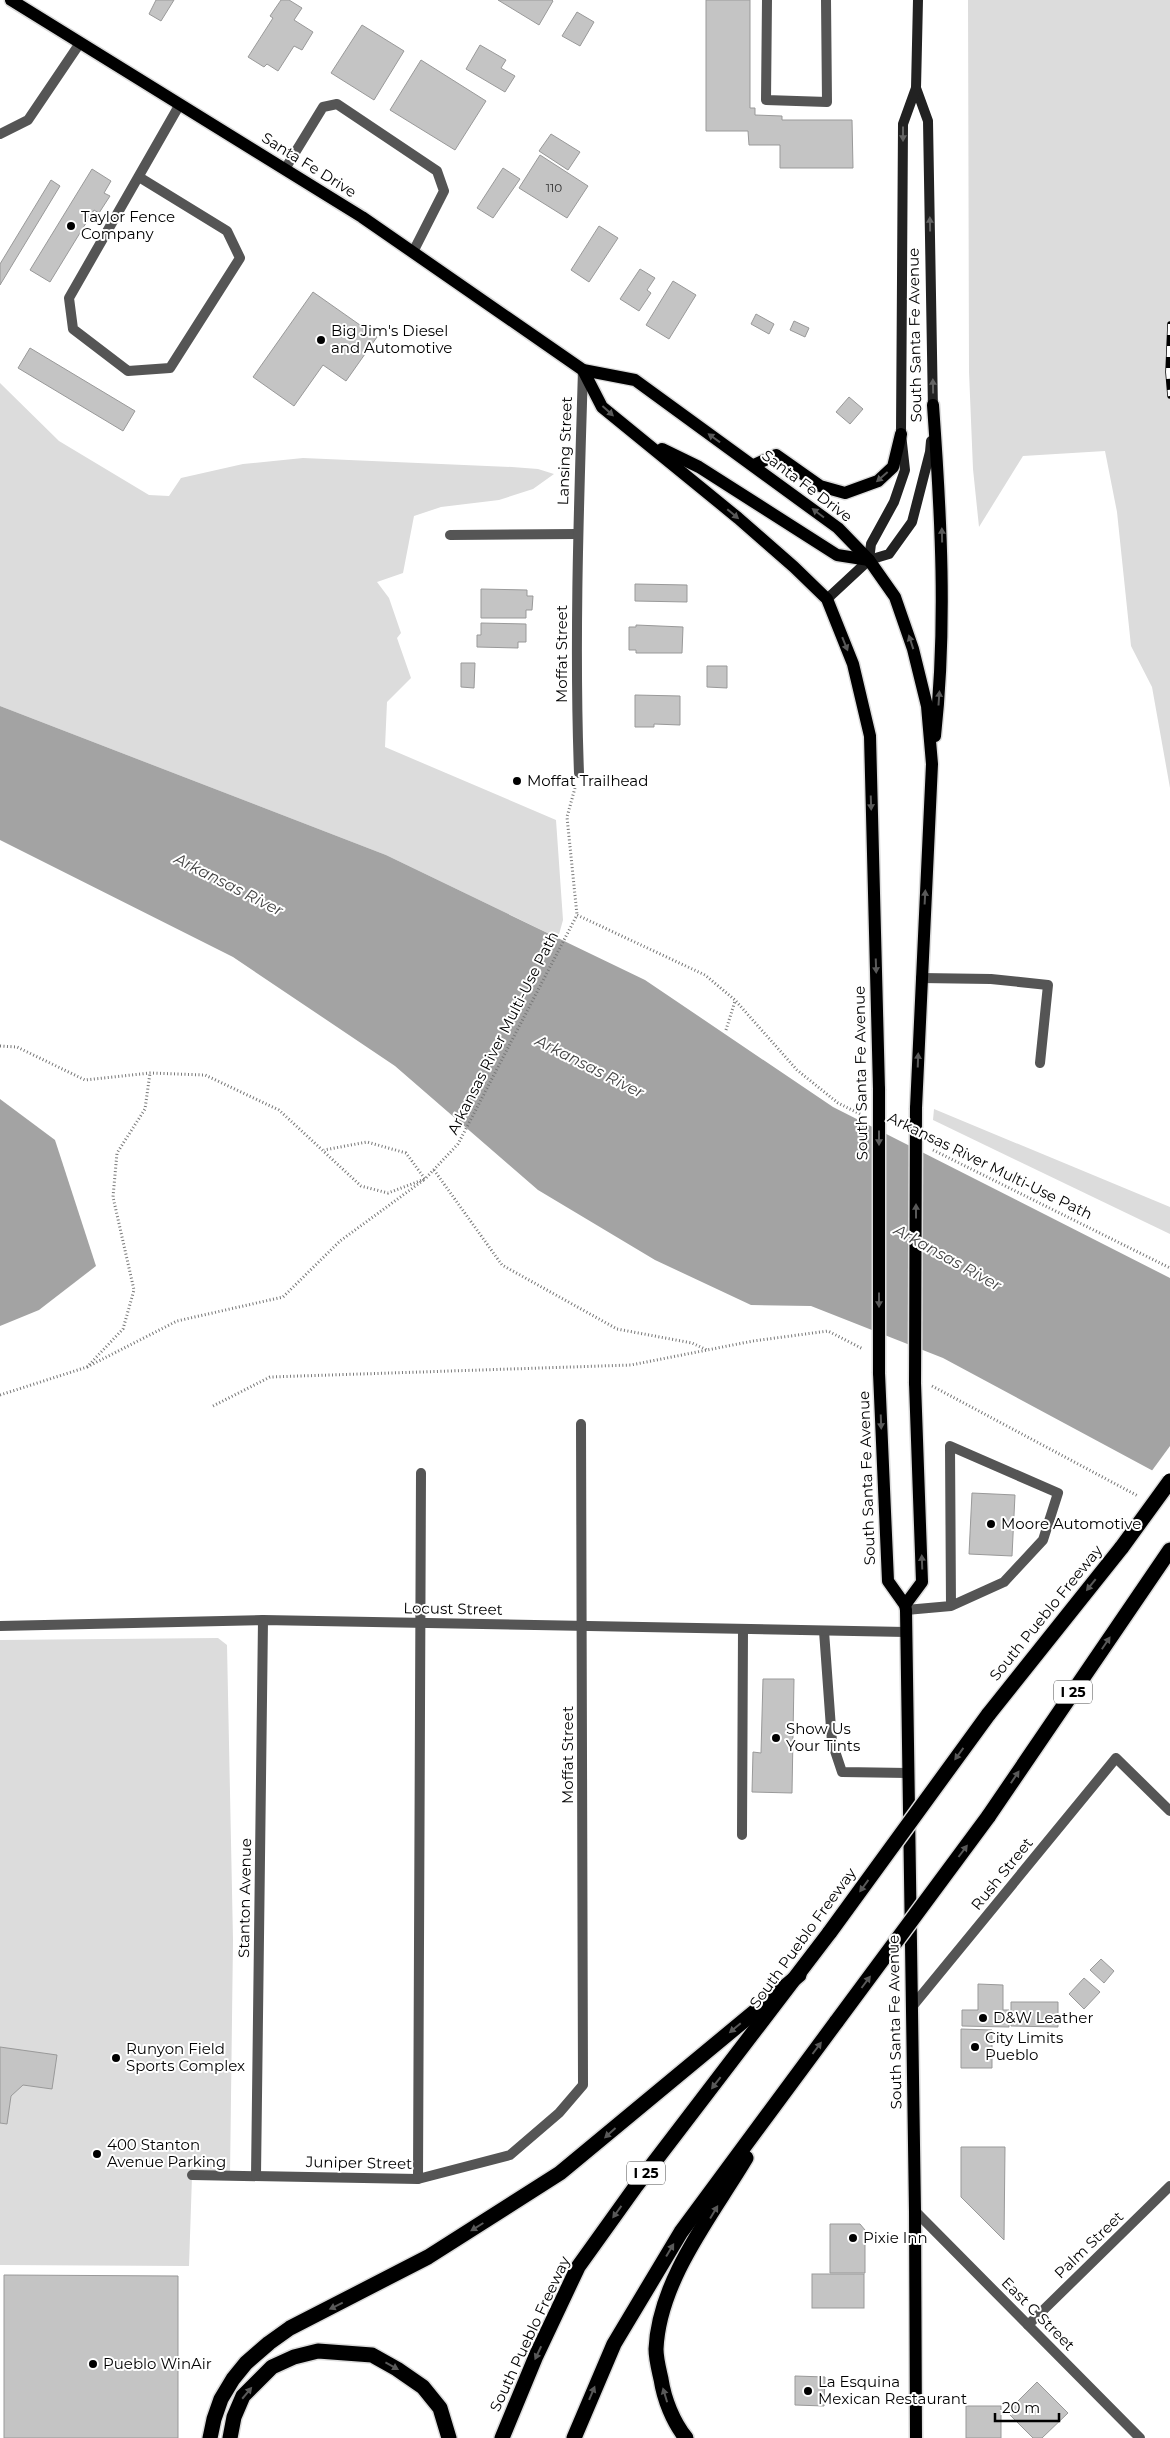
<svg xmlns="http://www.w3.org/2000/svg" width="1170" height="2438" font-family="Montserrat,sans-serif">
  <style>
    .green { fill: #dcdcdc }
    .water { fill: #a3a3a3 }
    .pier { fill: #fff }
    .building { fill: #c4c4c4; stroke: #999 }
    .lines { fill: none; stroke-linecap: round; stroke-linejoin: round }
    .primary-casing { stroke: #dbdbdb; stroke-width: 15 }
    .highway-casing { stroke: #dbdbdb; stroke-width: 18 }
    .path { stroke: #777; stroke-width: 3; stroke-dasharray: 1 2.5; stroke-linecap: butt }
    .lane { stroke: #555; stroke-width: 10 }
    .street { stroke: #555; stroke-width: 10 }
    .secondary { stroke: #222; stroke-width: 10 }
    .primary { stroke: #000; stroke-width: 12 }
    .highway { stroke: #000; stroke-width: 15 }
    .rail-casing { stroke: #000; stroke-width: 5.5 }
    .rail { stroke: #fff; stroke-width: 4; stroke-dasharray: 11; stroke-linecap: butt }
    .primary-bridge-casing { stroke: #dbdbdb; stroke-width: 15; stroke-linecap: butt }
    .highway-bridge-casing { stroke: #dbdbdb; stroke-width: 18; stroke-linecap: butt }
    .primary-bridge { stroke: #000; stroke-width: 12 }
    .highway-bridge { stroke: #000; stroke-width: 15 }
    .oneway { fill: #646464 }
    .oneway2 { fill: #595959 }
    .poi-dot { fill: #000; stroke: #fff; stroke-width: 2 }
    .labels { text-anchor: middle; stroke-width: 4; stroke-linejoin: round; paint-order: stroke }
    .number-label { font-size: 12px; fill: #313131 }
    .shield { fill: #fff; stroke: #4c4c4c; stroke-width: 1 }
    .shield-label { font-size: 14px; font-weight: bold; fill: #000 }
    .street-label { font-size: 15px; fill: #000; stroke: #fff }
    .poi-label { font-size: 15px; fill: #000; stroke: #fff; text-anchor: start }
    .water-label { font-size: 16px; font-style: italic; fill: #444; stroke: #fff }
  </style>
  <rect width="100%" height="100%" fill="#fff"/>
  <g class="green">
    <polygon points="968,0 1170,0 1170,788 1152,687 1131,646 1117,512 1105,451 1023,456 979,527 973,469 969,372"/>
    <polygon points="0,383 59,441 149,495 169,496 181,478 243,464 303,458 512,467 538,469 554,474 533,489 499,500 441,507 414,516 403,573 377,582 389,598 401,633 397,638 411,678 387,702 385,747 556,820 563,920 558,938 386,855 0,706"/>
    <polygon points="934,1109 1170,1207 1170,1234 933,1120"/>
    <polygon points="218,1638 227,1645 233,1940 230,2176 192,2176 189,2266 0,2265 0,1640"/>
  </g>
  <g class="water">
    <polygon points="0,706 386,855 645,980 833,1107 1170,1278 1170,1480 943,1358 811,1306 751,1305 655,1260 538,1190 395,1066 233,957 0,840"/>
    <polygon points="0,1099 55,1140 96,1266 39,1310 0,1326"/>
  </g>
  <polygon class="pier" points="1170,1446 1170,1482 1151,1472"/>
  <g class="building">
    <polygon points="156,0 174,0 161,21 149,14"/>
    <polygon points="281,0 289,0 302,8 294,20 313,32 302,50 294,46 278,71 267,64 264,67 248,57 273,18 270,16"/>
    <polygon points="498,0 552,0 553,1 539,25"/>
    <polygon points="706,0 750,0 750,108 755,108 755,115 782,116 782,120 852,120 853,168 780,168 780,145 749,145 748,131 706,131"/>
    <polygon points="577,12 594,22 580,46 562,36"/>
    <polygon points="362,25 404,51 374,100 331,73"/>
    <polygon points="480,45 506,60 501,68 515,76 505,92 466,69"/>
    <polygon points="421,60 486,101 455,150 390,110"/>
    <polygon points="551,134 580,152 568,170 539,151"/>
    <polygon points="540,155 588,186 567,218 519,188"/>
    <polygon points="503,168 520,179 493,218 477,208"/>
    <polygon points="92,169 111,181 104,193 110,196 99,213 94,210 50,282 30,270"/>
    <polygon points="51,180 60,186 0,285 0,264"/>
    <polygon points="599,226 618,238 589,282 571,270"/>
    <polygon points="640,269 655,278 647,290 651,293 639,311 620,299"/>
    <polygon points="673,281 696,295 669,339 646,325"/>
    <polygon points="313,292 377,337 346,381 323,365 294,406 253,377"/>
    <polygon points="756,314 774,324 769,334 751,324"/>
    <polygon points="794,321 809,328 805,337 790,330"/>
    <polygon points="30,348 135,411 123,431 18,368"/>
    <polygon points="849,397 863,409 850,424 836,412"/>
    <polygon points="635,584 687,585 687,602 635,601"/>
    <polygon points="481,589 527,590 527,596 533,596 532,610 526,610 526,618 481,618"/>
    <polygon points="481,623 526,624 526,642 518,642 518,648 477,647 477,635 481,635"/>
    <polygon points="636,625 683,627 682,653 636,653 636,650 629,650 629,627 636,627"/>
    <polygon points="461,663 475,663 474,688 461,687"/>
    <polygon points="707,666 727,666 727,688 707,687"/>
    <polygon points="635,695 680,696 680,725 654,724 654,727 635,727"/>
    <polygon points="972,1493 1015,1495 1012,1556 969,1554"/>
    <polygon points="763,1679 794,1679 792,1793 752,1792 753,1752 761,1753"/>
    <polygon points="1101,1959 1114,1971 1104,1983 1090,1970"/>
    <polygon points="1084,1978 1100,1992 1084,2009 1069,1994"/>
    <polygon points="978,1984 1003,1985 1003,2010 1009,2010 1009,2027 962,2026 962,2010 978,2010"/>
    <polygon points="1011,2002 1058,2002 1058,2027 1011,2026"/>
    <polygon points="961,2029 992,2030 992,2068 961,2068"/>
    <polygon points="0,2047 57,2055 52,2089 23,2085 11,2096 7,2124 0,2123"/>
    <polygon points="961,2147 1005,2147 1004,2240 961,2197"/>
    <polygon points="830,2224 860,2224 865,2230 865,2273 830,2273"/>
    <rect x="812" y="2274" width="52" height="34"/>
    <polygon points="4,2275 178,2276 178,2438 4,2438"/>
    <polygon points="795,2376 825,2377 824,2406 795,2405"/>
    <polygon points="1037,2382 1068,2413 1042,2438 1033,2438 1007,2412"/>
    <rect x="966" y="2406" width="35" height="32"/>
  </g>
  <g class="lines">
    <g class="primary-casing">
      <g id="primary">
        <polyline points="11,0 362,217 583,370 635,380 838,528 869,560 895,597 913,649 927,706 932,764 916,1108"/>
        <polyline points="583,370 602,407 738,518 794,567 827,599 853,664 870,736 879,1089"/>
        <path d="M933,405C941,516 947,626 935,736"/>
        <polyline points="662,449 699,467 837,555 869,560"/>
        <polyline points="754,465 776,455 820,486 845,493 878,481 893,467 901,434"/>
        <polyline points="879,1373 888,1581 905,1605 906,1610 915,2211 916,2438"/>
        <polyline points="905,1605 922,1582 915,1383"/>
      </g>
    </g>
    <g class="highway-casing">
      <g id="highway">
        <polyline points="988,1715 1122,1547"/>
        <polyline points="988,1817 1170,1550"/>
        <polyline points="210,2438 214,2419 221,2399 233,2379 246,2363 269,2343 290,2328 428,2257 560,2173 799,1975"/>
        <polyline points="230,2438 234,2417 243,2396 272,2367 294,2357 318,2351 372,2355 397,2369 423,2387 440,2408 449,2438"/>
        <polyline points="502,2438 536,2356 578,2267 636,2186 830,1932"/>
        <polyline points="574,2438 614,2344 681,2232 837,2021"/>
        <path d="M686,2438C673,2422 664,2399 661,2379C659,2370 656,2359 656,2349C659,2280 712,2215 746,2158"/>
      </g>
    </g>
    <g class="path">
      <polyline points="575,788 567,817 577,915"/>
      <polyline points="726,1030 735,1001"/>
      <polyline points="0,1046 17,1047 85,1080 150,1073 205,1075 279,1110 361,1186 388,1193 425,1179 458,1144 577,915 705,975 735,1000 797,1070 838,1103 862,1115"/>
      <polyline points="933,1150 1170,1268"/>
      <polyline points="434,1170 502,1265 617,1329 692,1343 707,1350"/>
      <polyline points="87,1367 177,1321 283,1297 340,1241 425,1179 406,1153 367,1142 324,1150"/>
      <polyline points="932,1386 1138,1496"/>
      <polyline points="0,1395 87,1367 123,1329 134,1290 113,1197 117,1153 145,1109 150,1073"/>
      <polyline points="213,1406 270,1377 631,1365 753,1341 828,1331 863,1349"/>
    </g>
    <g class="lane">
      <polyline points="767,0 766,100 827,102 826,0"/>
      <polyline points="0,134 28,120 80,43"/>
      <polyline points="285,169 323,107 337,104 437,171 444,191 413,252"/>
      <polyline points="139,177 227,231 240,258 170,368 128,371 73,329 69,298 180,104"/>
      <polyline points="450,535 577,534"/>
      <polyline points="921,978 991,979 1048,985 1040,1063"/>
      <polyline points="906,1610 951,1606 1004,1582 1043,1540 1058,1493 950,1446 951,1606"/>
      <polyline points="824,1631 832,1742 842,1772 908,1773"/>
      <polyline points="742,1835 743,1629"/>
      <polyline points="418,2179 421,1473"/>
    </g>
    <g class="street">
      <path d="M579,773C574,639 579,504 583,370"/>
      <polyline points="0,1626 263,1620 906,1632"/>
      <polyline points="911,2008 1116,1758 1170,1811"/>
      <polyline points="192,2175 418,2179 510,2155 559,2113 583,2085 581,1424"/>
      <polyline points="256,2176 263,1620"/>
      <polyline points="915,2211 1140,2438"/>
      <polyline points="1028,2325 1170,2186"/>
    </g>
    <g class="secondary">
      <polyline points="916,88 928,121 933,411"/>
      <polyline points="869,560 871,544 894,502 905,470 901,434 903,124 916,88 918,0"/>
      <polyline points="827,599 869,560 889,554 912,522 930,452 931,441"/>
    </g>
    <use href="#primary" class="primary"/>
    <use href="#highway" class="highway"/>
    <g class="rail-casing">
      <polyline id="rail" points="1170,324 1168,372 1170,396"/>
    </g>
    <use href="#rail" class="rail"/>
    <g class="primary-bridge-casing">
      <g id="primary-bridge">
        <polyline points="879,1089 879,1373"/>
        <polyline points="915,1383 916,1108"/>
      </g>
    </g>
    <g class="highway-bridge-casing">
      <g id="highway-bridge">
        <polyline points="1122,1547 1170,1481"/>
        <polyline points="830,1932 988,1715"/>
        <polyline points="837,2021 988,1817"/>
      </g>
    </g>
    <use href="#primary-bridge" class="primary-bridge"/>
    <use href="#highway-bridge" class="highway-bridge"/>
  </g>
  <defs><path id="oneway-solid" d="M-6-.8H1V-3.2L6.5 0L1 3.2V.8H-6Z" transform="scale(1.25)"/></defs>
  <g class="oneway">
    <use href="#oneway-solid" transform="translate(903 134) rotate(90)"/>
    <use href="#oneway-solid" transform="translate(930 224) rotate(-91)"/>
    <use href="#oneway-solid" transform="translate(933 386) rotate(-91)"/>
  </g>
  <g class="oneway2">
    <use href="#oneway-solid" transform="translate(608 411) rotate(42)"/>
    <use href="#oneway-solid" transform="translate(714 438) rotate(-144)"/>
    <use href="#oneway-solid" transform="translate(882 477) rotate(139)"/>
    <use href="#oneway-solid" transform="translate(818 513) rotate(-143)"/>
    <use href="#oneway-solid" transform="translate(733 514) rotate(40)"/>
    <use href="#oneway-solid" transform="translate(942 535) rotate(-91)"/>
    <use href="#oneway-solid" transform="translate(911 642) rotate(-108)"/>
    <use href="#oneway-solid" transform="translate(845 644) rotate(68)"/>
    <use href="#oneway-solid" transform="translate(939 698) rotate(-86)"/>
    <use href="#oneway-solid" transform="translate(871 803) rotate(88)"/>
    <use href="#oneway-solid" transform="translate(925 897) rotate(-87)"/>
    <use href="#oneway-solid" transform="translate(876 966) rotate(88)"/>
    <use href="#oneway-solid" transform="translate(918 1060) rotate(-88)"/>
    <use href="#oneway-solid" transform="translate(879 1138) rotate(90)"/>
    <use href="#oneway-solid" transform="translate(916 1211) rotate(-90)"/>
    <use href="#oneway-solid" transform="translate(879 1300) rotate(90)"/>
    <use href="#oneway-solid" transform="translate(881 1422) rotate(88)"/>
    <use href="#oneway-solid" transform="translate(922 1562) rotate(-92)"/>
    <use href="#oneway-solid" transform="translate(1091 1585) rotate(129)"/>
    <use href="#oneway-solid" transform="translate(1106 1643) rotate(-56)"/>
    <use href="#oneway-solid" transform="translate(959 1754) rotate(126)"/>
    <use href="#oneway-solid" transform="translate(1015 1777) rotate(-56)"/>
    <use href="#oneway-solid" transform="translate(963 1851) rotate(-53)"/>
    <use href="#oneway-solid" transform="translate(864 1886) rotate(126)"/>
    <use href="#oneway-solid" transform="translate(866 1982) rotate(-53)"/>
    <use href="#oneway-solid" transform="translate(735 2028) rotate(140)"/>
    <use href="#oneway-solid" transform="translate(817 2048) rotate(-53)"/>
    <use href="#oneway-solid" transform="translate(716 2083) rotate(128)"/>
    <use href="#oneway-solid" transform="translate(610 2133) rotate(138)"/>
    <use href="#oneway-solid" transform="translate(617 2212) rotate(126)"/>
    <use href="#oneway-solid" transform="translate(714 2212) rotate(-59)"/>
    <use href="#oneway-solid" transform="translate(477 2227) rotate(148)"/>
    <use href="#oneway-solid" transform="translate(670 2250) rotate(-59)"/>
    <use href="#oneway-solid" transform="translate(336 2306) rotate(154)"/>
    <use href="#oneway-solid" transform="translate(538 2353) rotate(115)"/>
    <use href="#oneway-solid" transform="translate(392 2366) rotate(29)"/>
    <use href="#oneway-solid" transform="translate(247 2393) rotate(-50)"/>
    <use href="#oneway-solid" transform="translate(592 2393) rotate(-67)"/>
    <use href="#oneway-solid" transform="translate(665 2395) rotate(-107)"/>
  </g>
  <g class="poi-dot">
    <circle cx="71" cy="226" r="5"/>
    <circle cx="321" cy="340" r="5"/>
    <circle cx="517" cy="781" r="5"/>
    <circle cx="991" cy="1524" r="5"/>
    <circle cx="776" cy="1738" r="5"/>
    <circle cx="983" cy="2018" r="5"/>
    <circle cx="975" cy="2047" r="5"/>
    <circle cx="116" cy="2058" r="5"/>
    <circle cx="97" cy="2154" r="5"/>
    <circle cx="853" cy="2238" r="5"/>
    <circle cx="93" cy="2364" r="5"/>
    <circle cx="808" cy="2391" r="5"/>
  </g>
  <g class="labels">
    <g class="number-label">
      <text x="554" y="192">110</text>
    </g>
    <g class="shield">
      <rect x="1054" y="1680.5" width="38" height="23" rx="4"/>
      <rect x="627" y="2161.5" width="38" height="23" rx="4"/>
    </g>
    <g class="shield-label">
      <text x="1073" y="1697">I 25</text>
      <text x="646" y="2178">I 25</text>
    </g>
    <g class="street-label">
      <text transform="translate(309 165) rotate(32)" y="5">Santa Fe Drive</text>
      <text transform="translate(915 335) rotate(-91)" y="5">South Santa Fe Avenue</text>
      <text transform="translate(565 451) rotate(-88)" y="5">Lansing Street</text>
      <text transform="translate(807 486) rotate(37)" y="5">Santa Fe Drive</text>
      <text transform="translate(562 654) rotate(-90)" y="5">Moffat Street</text>
      <text transform="translate(503 1033) rotate(-63)" y="5">Arkansas River Multi-Use Path</text>
      <text transform="translate(861 1073) rotate(-91)" y="5">South Santa Fe Avenue</text>
      <text transform="translate(990 1166) rotate(26)" y="5">Arkansas River Multi-Use Path</text>
      <text transform="translate(867 1478) rotate(-92)" y="5">South Santa Fe Avenue</text>
      <text transform="translate(453 1609) rotate(1)" y="5">Locust Street</text>
      <text transform="translate(1046 1613) rotate(-51)" y="5">South Pueblo Freeway</text>
      <text transform="translate(568 1755) rotate(-90)" y="5">Moffat Street</text>
      <text transform="translate(1002 1874) rotate(-51)" y="5">Rush Street</text>
      <text transform="translate(245 1898) rotate(-89)" y="5">Stanton Avenue</text>
      <text transform="translate(803 1938) rotate(-54)" y="5">South Pueblo Freeway</text>
      <text transform="translate(895 2022) rotate(-91)" y="5">South Santa Fe Avenue</text>
      <text transform="translate(359 2163) rotate(1)" y="5">Juniper Street</text>
      <text transform="translate(1089 2245) rotate(-44)" y="5">Palm Street</text>
      <text transform="translate(1038 2314) rotate(45)" y="5">East C Street</text>
      <text transform="translate(530 2334) rotate(-65)" y="5">South Pueblo Freeway</text>
    </g>
    <g class="poi-label">
      <text x="81" y="222">Taylor Fence<tspan x="81" dy="17">Company</tspan></text>
      <text x="331" y="336">Big Jim's Diesel<tspan x="331" dy="17">and Automotive</tspan></text>
      <text x="527" y="786">Moffat Trailhead</text>
      <text x="1001" y="1529">Moore Automotive</text>
      <text x="786" y="1734">Show Us<tspan x="786" dy="17">Your Tints</tspan></text>
      <text x="993" y="2023">D&amp;W Leather</text>
      <text x="985" y="2043">City Limits<tspan x="985" dy="17">Pueblo</tspan></text>
      <text x="126" y="2054">Runyon Field<tspan x="126" dy="17">Sports Complex</tspan></text>
      <text x="107" y="2150">400 Stanton<tspan x="107" dy="17">Avenue Parking</tspan></text>
      <text x="863" y="2243">Pixie Inn</text>
      <text x="103" y="2369">Pueblo WinAir</text>
      <text x="818" y="2387">La Esquina<tspan x="818" dy="17">Mexican Restaurant</tspan></text>
    </g>
    <g class="water-label">
      <text transform="translate(229 884) rotate(27)" y="6">Arkansas River</text>
      <text transform="translate(590 1066) rotate(27)" y="6">Arkansas River</text>
      <text transform="translate(948 1257) rotate(29)" y="6">Arkansas River</text>
    </g>
  </g>
  <path d="M995 2413v8h64v-8" fill="none" stroke="#000000" stroke-width="2.5"/>
  <text x="1002" y="2413" font-size="15" fill="#000000" stroke="#ffffff" stroke-width="4" paint-order="stroke">20 m</text>
</svg>
